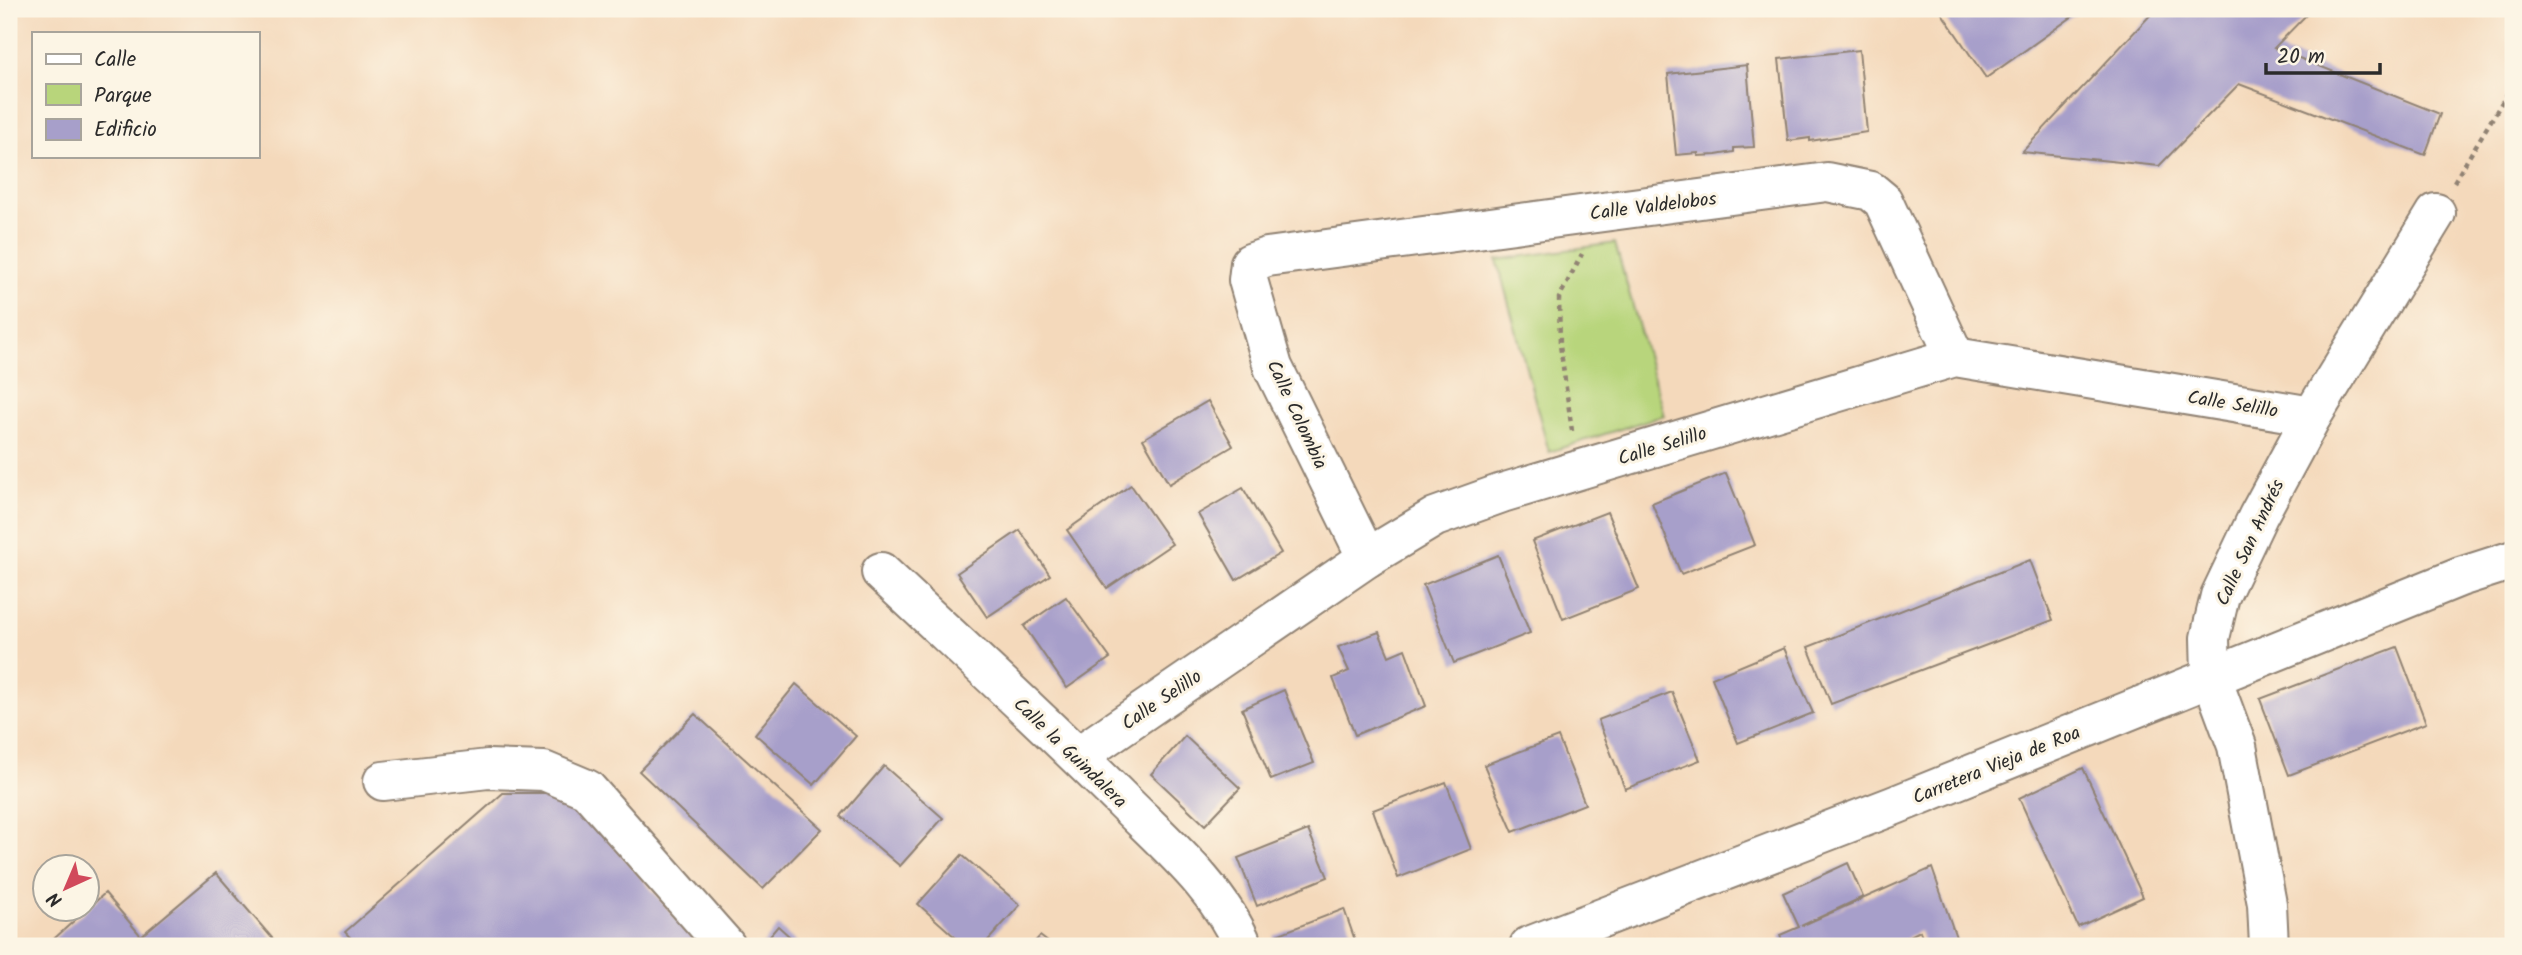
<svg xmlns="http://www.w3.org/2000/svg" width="2522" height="955" font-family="Kalam,sans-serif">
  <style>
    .green { fill: #b8d57b; stroke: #728053; stroke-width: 2 }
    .building { fill: #a79fca }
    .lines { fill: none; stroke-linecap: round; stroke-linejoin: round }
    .minor-casing { stroke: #908273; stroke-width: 42 }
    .path { stroke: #908273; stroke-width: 4.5; stroke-dasharray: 5 5; stroke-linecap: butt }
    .minor { stroke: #fff; stroke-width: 38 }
    .labels { text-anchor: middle; stroke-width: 6; stroke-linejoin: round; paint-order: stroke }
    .street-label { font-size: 19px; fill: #2b2b2b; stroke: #fcf5e5 }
  </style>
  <rect width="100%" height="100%" fill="#fcf5e5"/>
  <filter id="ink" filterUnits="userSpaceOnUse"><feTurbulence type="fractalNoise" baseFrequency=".0143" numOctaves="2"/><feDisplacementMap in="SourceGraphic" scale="14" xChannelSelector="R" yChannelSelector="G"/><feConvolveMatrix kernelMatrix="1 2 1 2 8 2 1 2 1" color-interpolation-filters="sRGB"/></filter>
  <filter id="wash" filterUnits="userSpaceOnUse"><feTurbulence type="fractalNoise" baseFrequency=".00686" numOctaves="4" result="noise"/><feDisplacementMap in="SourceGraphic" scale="28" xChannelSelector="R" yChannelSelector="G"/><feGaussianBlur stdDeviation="1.57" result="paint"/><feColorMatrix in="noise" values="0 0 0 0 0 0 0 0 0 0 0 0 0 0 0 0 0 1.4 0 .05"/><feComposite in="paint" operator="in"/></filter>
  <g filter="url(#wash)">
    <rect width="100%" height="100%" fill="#f4d9bb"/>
    <polygon class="green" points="1615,243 1664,415 1549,452 1497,260"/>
    <g id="blocks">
      <g class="building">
        <polygon points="1939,9 2083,9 1986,78"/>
        <polygon points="2156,9 2312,9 2274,48 2440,114 2425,155 2239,84 2159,166 2022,152"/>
        <polygon points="1859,50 1867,132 1810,141 1810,138 1788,141 1779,59"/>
        <polygon points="1747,65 1754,147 1734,148 1734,152 1716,155 1698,156 1698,153 1676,155 1668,74"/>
        <polygon points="1208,401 1233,446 1169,484 1143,439"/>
        <polygon points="1726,473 1755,545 1681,574 1652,503"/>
        <polygon points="1131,485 1172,544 1107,588 1067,530"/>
        <polygon points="1243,488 1281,553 1236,580 1198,514"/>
        <polygon points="1607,512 1639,589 1563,619 1532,541"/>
        <polygon points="1020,530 1050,575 987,617 957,573"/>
        <polygon points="1498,555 1530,633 1454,663 1423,585"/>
        <polygon points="2030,560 2053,620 1831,704 1808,647"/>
        <polygon points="1066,597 1110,658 1067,688 1024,626"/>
        <polygon points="1379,632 1389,656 1405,649 1426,706 1355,735 1333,678 1349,671 1338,647"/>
        <polygon points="2397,647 2426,723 2289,775 2260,699"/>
        <polygon points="1784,648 1813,713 1738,743 1712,678"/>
        <polygon points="796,684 856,736 814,785 755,734"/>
        <polygon points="1284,690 1314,763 1271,780 1242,709"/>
        <polygon points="1672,692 1700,760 1625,789 1598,720"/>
        <polygon points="695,714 822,829 763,889 639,771"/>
        <polygon points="1185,736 1240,788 1205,825 1151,774"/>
        <polygon points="1558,737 1585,804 1513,832 1484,765"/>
        <polygon points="884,766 943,818 900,866 841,816"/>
        <polygon points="2083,768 2143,897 2078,927 2019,798"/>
        <polygon points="1446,782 1471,849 1398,878 1373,810"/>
        <polygon points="503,793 568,793 700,946 358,946 345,932"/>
        <polygon points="1308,830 1328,877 1257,906 1238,858"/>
        <polygon points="962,855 1020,905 983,946 965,946 918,904"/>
        <polygon points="1848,863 1863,897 1801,926 1932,868 1959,946 1925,946 1920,931 1904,939 1907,945 1905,946 1784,946 1780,935 1799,927 1783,893"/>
        <polygon points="216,873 279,946 46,946 105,893 141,936"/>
        <polygon points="1344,909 1357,946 1278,946 1274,936"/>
        <polygon points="778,926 800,946 761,946"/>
        <polygon points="1040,936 1053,946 1031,946"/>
      </g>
    </g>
  </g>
  <g filter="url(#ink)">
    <use href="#blocks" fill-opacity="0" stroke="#908273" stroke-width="2"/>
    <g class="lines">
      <g class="minor-casing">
        <g id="minor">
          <polyline points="1367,558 1273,367 1248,280 1250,263 1267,257 1827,182 1871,191 1883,201 1955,357"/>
          <path d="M881,572C963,649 1046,724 1125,803C1168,846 1219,889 1243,946"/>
          <polyline points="1078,756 1367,558 1435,517 1502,493 1955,357 2312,416"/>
          <polyline points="383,781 488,769 544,771 587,789 726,946"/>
          <polyline points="1529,946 1893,806 2460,577 2513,560"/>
          <polyline points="2269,946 2267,904 2237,746 2211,676 2210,638 2220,596 2258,516 2312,416 2436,213"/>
        </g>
      </g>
      <g class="path">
        <polyline points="2454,182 2513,84"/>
        <polyline points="1572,431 1560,345 1559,298 1582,254"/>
      </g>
      <use href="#minor" class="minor"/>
    </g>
  </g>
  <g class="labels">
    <g class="street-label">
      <text transform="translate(1653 205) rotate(-7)" y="7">Calle Valdelobos</text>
      <text transform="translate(2233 403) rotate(9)" y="7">Calle Selillo</text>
      <text transform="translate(1298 414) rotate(65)" y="7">Calle Colombia</text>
      <text transform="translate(1662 445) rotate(-17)" y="7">Calle Selillo</text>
      <text transform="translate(2249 542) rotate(-65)" y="7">Calle San Andrés</text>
      <text transform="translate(1161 699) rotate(-34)" y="7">Calle Selillo</text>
      <text transform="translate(1071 752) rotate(44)" y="7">Calle la Guindalera</text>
      <text transform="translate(1996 764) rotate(-22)" y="7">Carretera Vieja de Roa</text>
    </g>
  </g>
  <rect width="2522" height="955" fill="none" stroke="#fcf5e5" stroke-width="35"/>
  <rect x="32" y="32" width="228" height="126" fill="#fcf5e5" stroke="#a8a49b" stroke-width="2"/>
  <rect x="46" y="54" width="35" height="10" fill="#ffffff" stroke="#a8a49b" stroke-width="2"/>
  <text x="94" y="66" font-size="21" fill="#2b2b2b">Calle</text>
  <rect x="46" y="84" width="35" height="21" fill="#b8d57b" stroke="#a8a49b" stroke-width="2"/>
  <text x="94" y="102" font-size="21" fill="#2b2b2b">Parque</text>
  <rect x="46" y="119" width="35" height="21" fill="#a79fca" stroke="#a8a49b" stroke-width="2"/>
  <text x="94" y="136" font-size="21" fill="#2b2b2b">Edificio</text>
  <g transform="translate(66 888) rotate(224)"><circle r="33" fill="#fcf5e5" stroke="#a8a49b" stroke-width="2"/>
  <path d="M0-5L12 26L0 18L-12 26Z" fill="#d1495b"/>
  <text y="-10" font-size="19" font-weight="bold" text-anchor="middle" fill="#2b2b2b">N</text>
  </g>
  <path d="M2266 63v10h114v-10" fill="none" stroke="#2b2b2b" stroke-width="3.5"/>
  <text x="2277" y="63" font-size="21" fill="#2b2b2b" stroke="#fcf5e5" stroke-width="5" paint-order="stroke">20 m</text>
</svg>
